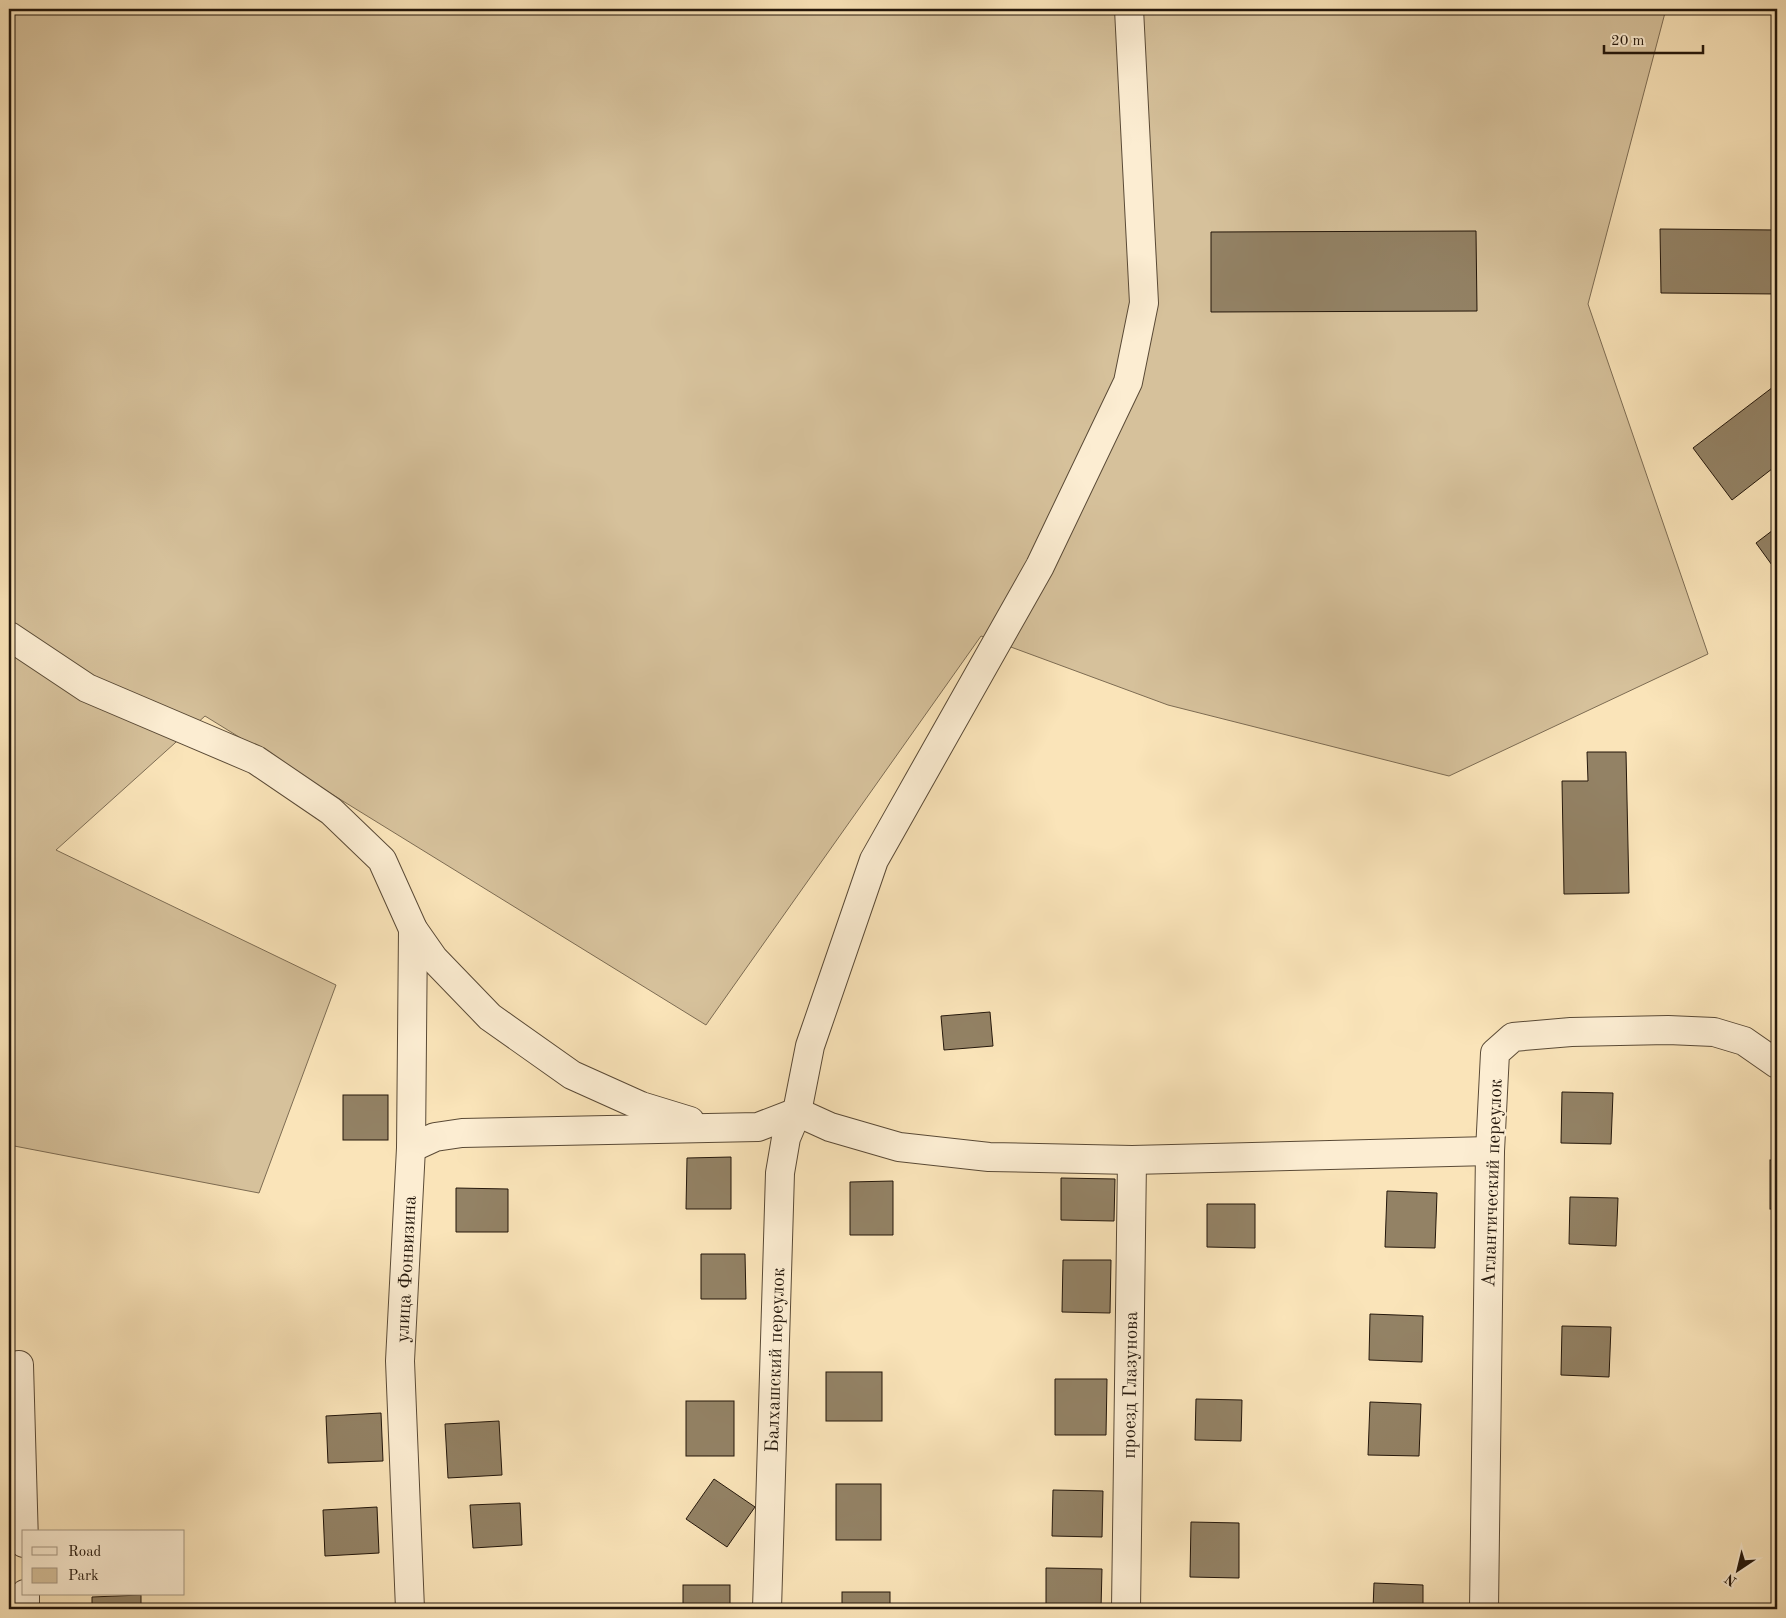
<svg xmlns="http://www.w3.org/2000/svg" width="1786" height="1618" font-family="'Old Standard TT',serif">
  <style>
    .green { fill: #d6c19b; stroke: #7d6c53 }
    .building { fill: #938265; stroke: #24170b }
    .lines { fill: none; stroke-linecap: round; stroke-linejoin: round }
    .minor-casing { stroke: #5a4a36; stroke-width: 30 }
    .minor { stroke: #fcedd2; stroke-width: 28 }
    .labels { text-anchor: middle; stroke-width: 4; stroke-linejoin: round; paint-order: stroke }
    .street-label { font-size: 19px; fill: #24170b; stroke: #fcedd2 }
  </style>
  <rect width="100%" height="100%" fill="#fae4b9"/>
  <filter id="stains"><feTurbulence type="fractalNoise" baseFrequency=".004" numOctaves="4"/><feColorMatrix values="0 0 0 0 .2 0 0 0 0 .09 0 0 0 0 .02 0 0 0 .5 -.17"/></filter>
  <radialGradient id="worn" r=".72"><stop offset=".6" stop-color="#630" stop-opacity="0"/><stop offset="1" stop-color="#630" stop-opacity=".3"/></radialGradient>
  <polygon class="green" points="9,9 1666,9 1588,304 1708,654 1449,776 1168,705 981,636 706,1025 205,716 56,850 336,985 259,1193 9,1145"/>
  <g class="building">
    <polygon points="1660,229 1777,230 1777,294 1661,293"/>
    <polygon points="1476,231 1477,311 1211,312 1211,232"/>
    <polygon points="1777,384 1777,465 1732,500 1693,448"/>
    <polygon points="1777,527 1777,572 1756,543"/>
    <polygon points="1587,752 1626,752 1629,893 1564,894 1562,781 1588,781"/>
    <polygon points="990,1012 993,1046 944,1050 941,1016"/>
    <polygon points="1562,1092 1613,1093 1611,1144 1561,1143"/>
    <rect x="343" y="1095" width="45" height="45"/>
    <polygon points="731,1157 731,1209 686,1209 687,1158"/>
    <rect x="1770" y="1160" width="7" height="49"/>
    <polygon points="1061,1178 1115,1179 1114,1221 1061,1220"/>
    <polygon points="893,1181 893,1235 850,1235 850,1182"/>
    <polygon points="456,1188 508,1189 508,1232 456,1232"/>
    <polygon points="1387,1191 1437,1193 1435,1248 1385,1247"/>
    <polygon points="1570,1197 1618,1198 1616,1246 1569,1244"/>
    <polygon points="1207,1204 1255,1204 1255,1248 1207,1247"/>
    <polygon points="701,1254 745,1254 746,1299 701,1299"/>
    <polygon points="1063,1260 1111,1260 1110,1313 1062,1312"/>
    <polygon points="1774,1275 1777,1275 1777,1326 1775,1326"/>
    <polygon points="1370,1314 1423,1316 1422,1362 1369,1360"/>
    <polygon points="1562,1326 1611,1327 1609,1377 1561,1375"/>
    <rect x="826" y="1372" width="56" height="49"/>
    <polygon points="1055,1379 1107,1379 1106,1435 1055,1435"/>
    <rect x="1775" y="1389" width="2" height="51"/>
    <polygon points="1196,1399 1242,1400 1241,1441 1195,1440"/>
    <rect x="686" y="1401" width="48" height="55"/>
    <polygon points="1370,1402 1421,1404 1419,1456 1368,1455"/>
    <polygon points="381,1413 383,1461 328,1463 326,1416"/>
    <polygon points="499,1421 502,1475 448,1478 445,1424"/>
    <polygon points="714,1479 755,1507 727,1547 686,1519"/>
    <rect x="836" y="1484" width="45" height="56"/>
    <polygon points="1053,1490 1103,1491 1102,1537 1052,1536"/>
    <polygon points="520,1503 522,1545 473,1548 470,1505"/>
    <polygon points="377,1507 379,1553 325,1556 323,1510"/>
    <polygon points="1191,1522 1239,1523 1239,1578 1190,1577"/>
    <polygon points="1046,1568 1102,1569 1101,1609 1046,1609"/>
    <polygon points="1374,1583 1423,1585 1423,1609 1373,1609"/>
    <rect x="683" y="1585" width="47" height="24"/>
    <rect x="842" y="1592" width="48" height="17"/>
    <polygon points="141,1595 141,1609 92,1609 92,1597"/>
  </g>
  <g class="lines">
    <g class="minor-casing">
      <g id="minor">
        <polyline points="9,636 87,688 256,760 331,811 382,860 413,929 434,959 490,1017 572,1075 641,1106 690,1121"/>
        <polyline points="411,1148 435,1137 462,1133 758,1127 797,1112 830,1127 899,1147 989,1157 1132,1160 1490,1151"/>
        <polyline points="19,1365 24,1543"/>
        <polyline points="25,1594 25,1609"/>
        <polyline points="410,1609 400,1361 411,1148 413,929"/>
        <polyline points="767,1609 780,1173 786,1138 797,1112 810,1046 874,860 1040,566 1128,382 1144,303 1129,9"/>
        <polyline points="1126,1609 1132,1160"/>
        <polyline points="1484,1609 1490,1151 1495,1053 1513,1037 1571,1032 1668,1030 1714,1032 1744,1041 1777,1064"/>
      </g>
    </g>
    <use href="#minor" class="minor"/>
  </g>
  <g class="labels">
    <g class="street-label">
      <text transform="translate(1491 1183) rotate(-88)" y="7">Атлантический переулок</text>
      <text transform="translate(405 1269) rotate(-87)" y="7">улица Фонвизина</text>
      <text transform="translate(774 1360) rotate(-88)" y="7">Балхашский переулок</text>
      <text transform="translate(1129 1385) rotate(-89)" y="7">проезд Глазунова</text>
    </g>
  </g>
  <rect width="1786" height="1618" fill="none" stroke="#fae4b9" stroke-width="30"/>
  <rect x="10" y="10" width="1766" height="1598" fill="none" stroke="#24170b" stroke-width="2.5"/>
  <rect x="15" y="15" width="1756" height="1588" fill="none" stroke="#24170b"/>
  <rect x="22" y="1530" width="162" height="65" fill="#fcedd2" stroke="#a69782"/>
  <rect x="32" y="1547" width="25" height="8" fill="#fcedd2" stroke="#a69782"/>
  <text x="68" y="1556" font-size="15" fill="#24170b">Road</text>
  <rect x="32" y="1568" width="25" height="15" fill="#d6c19b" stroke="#a69782"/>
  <text x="68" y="1580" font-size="15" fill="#24170b">Park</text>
  <g transform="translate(1738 1570) rotate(215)" stroke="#fcedd2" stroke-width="4" paint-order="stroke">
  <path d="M0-4L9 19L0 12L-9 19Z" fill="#24170b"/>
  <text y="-8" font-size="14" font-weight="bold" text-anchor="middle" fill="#24170b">N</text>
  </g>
  <path d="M1604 45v8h99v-8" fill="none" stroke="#24170b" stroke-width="2.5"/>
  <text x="1611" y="45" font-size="15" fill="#24170b" stroke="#fcedd2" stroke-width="4" paint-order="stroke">20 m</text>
  <rect width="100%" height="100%" filter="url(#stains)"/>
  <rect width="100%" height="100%" fill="url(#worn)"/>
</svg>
